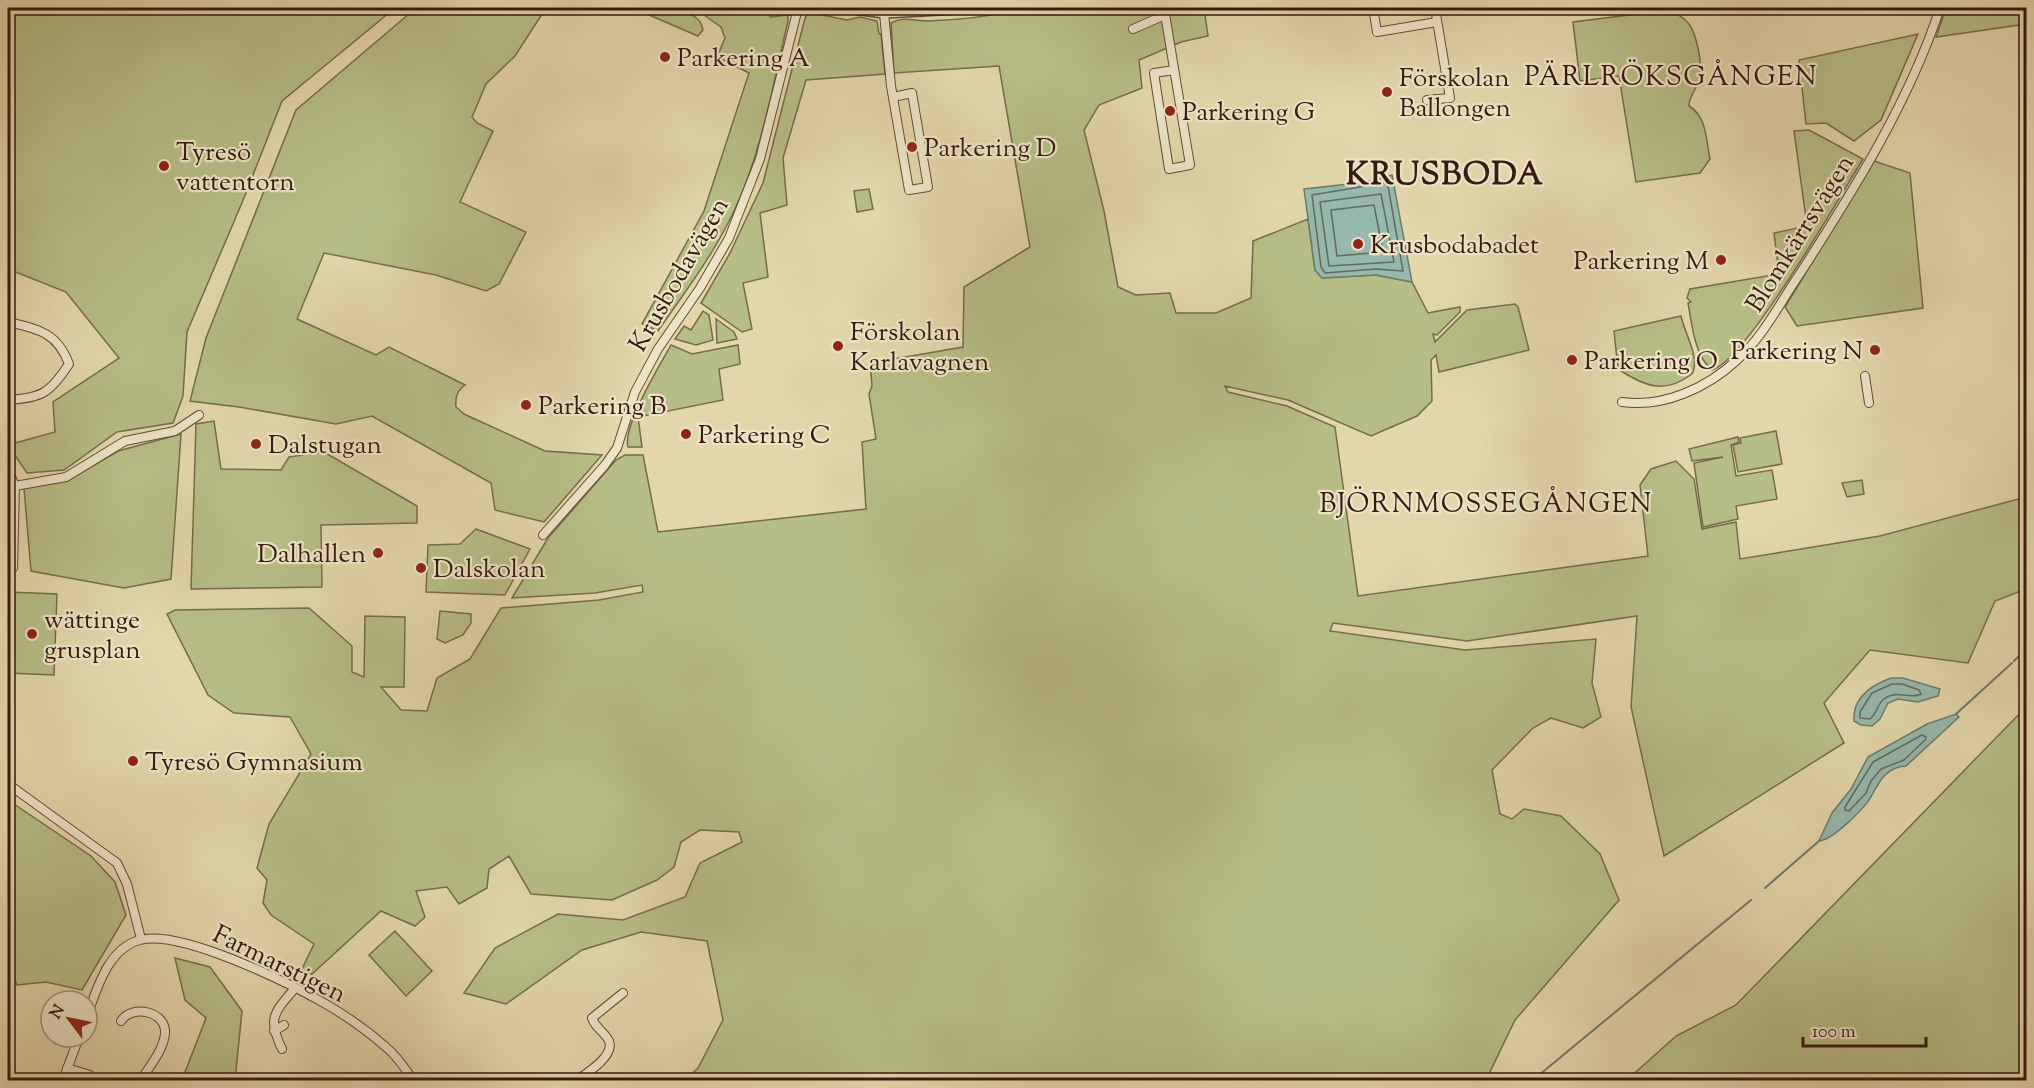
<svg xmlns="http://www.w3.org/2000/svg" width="2034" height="1088" font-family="'Sorts Mill Goudy',serif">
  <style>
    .green { fill: #b7bd86; stroke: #776b4a; stroke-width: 1.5 }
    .water { fill: #95b9ac; stroke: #6f796d; stroke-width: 1.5 }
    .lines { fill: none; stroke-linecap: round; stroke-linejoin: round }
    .shore { stroke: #66695d; stroke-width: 1.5 }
    .stream { stroke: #6f796d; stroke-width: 2 }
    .minor-casing { stroke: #624835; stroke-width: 10 }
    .tertiary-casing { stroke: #624835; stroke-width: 12 }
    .minor { stroke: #ede4c8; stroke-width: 8 }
    .tertiary { stroke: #ede4c8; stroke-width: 9 }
    .poi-dot { fill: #8f2418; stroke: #ede4c8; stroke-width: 2 }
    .labels { text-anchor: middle; stroke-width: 4.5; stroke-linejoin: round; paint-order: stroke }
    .poi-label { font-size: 26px; fill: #37190e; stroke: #ede4c8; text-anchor: start }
    .street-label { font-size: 26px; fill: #37190e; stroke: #ede4c8 }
    .neighbourhood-label { font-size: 27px; letter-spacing: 1.5px; fill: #37190e; stroke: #ede4c8 }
    .district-label { font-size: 32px; font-weight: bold; letter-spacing: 1.5px; fill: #37190e; stroke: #ede4c8 }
  </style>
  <rect width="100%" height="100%" fill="#e3d6ab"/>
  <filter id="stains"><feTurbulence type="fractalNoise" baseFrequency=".00333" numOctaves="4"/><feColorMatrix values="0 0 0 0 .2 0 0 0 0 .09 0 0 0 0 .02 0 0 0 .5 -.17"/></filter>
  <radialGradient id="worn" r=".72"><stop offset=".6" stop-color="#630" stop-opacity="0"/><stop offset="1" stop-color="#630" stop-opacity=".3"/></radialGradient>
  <g class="green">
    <polygon points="8,8 395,8 282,101 244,198 187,332 183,396 173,423 117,432 64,470 27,473 8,445 55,432 53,402 119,358 66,292 8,269"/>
    <path d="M416,8H546L515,56L486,84L472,117L477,123L493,131L460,202L526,232L499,284L486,291L436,275L324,253L297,319L376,355L389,347L465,385C457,391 455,397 456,407L464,414L545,451L602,455L544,522L495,510L491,483L372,416L336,424L239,407L190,401L206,338L296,110Z"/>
    <path d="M633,8C651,7 700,5 703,30L698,36Z"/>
    <path d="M694,8H777L767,14L771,17L788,15V21C773,84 762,152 734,211C714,254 685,292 658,331L642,324L704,211L749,73L717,57L725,38L721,27Z"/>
    <path d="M1025,8H1204L1208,36L1181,42L1139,60L1142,88L1099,105L1084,130L1104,211L1118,287L1136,295L1170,293L1176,313H1216L1251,298L1253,241L1308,219L1315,270L1322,278L1376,275L1412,282L1428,313L1460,307V312L1437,335L1433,334L1435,342L1467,310L1515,304L1518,307L1529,350L1439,372L1436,355L1431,360L1432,401L1417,416L1371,436L1288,400L1225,386L1228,392L1287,406L1335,427L1358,596L1648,556L1640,485L1651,469L1676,461L1694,479L1702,529L1736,522L1740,559L1880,536L2026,497V589L1995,601L1968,663L1870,650L1824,703L1844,743L1664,856L1631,707L1637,616L1467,641L1333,623L1330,631L1465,650L1596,639L1592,683L1601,717L1583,728L1551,718L1533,728L1492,770L1500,814L1512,819L1524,809L1561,816L1600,854L1619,900L1515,1020L1486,1080H685L698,1068L723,1020L707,941L641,932L582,950L506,1004L464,993L495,948L558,914L623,920L685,897L700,863L742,842L739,832L700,830L681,842L674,867L657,880L612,900L531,894L509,856L489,869L487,888L459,904L447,887L416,891L425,917L415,926L381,911L312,974L300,973L314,944L271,915L263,903L267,880L257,868L269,824L311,754L290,717L234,713L208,695L167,614L175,610L309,608L352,646V672L364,677L365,616L405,617L404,687H381L401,710L427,711L437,678L470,659L501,608L599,600L643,592L642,585L595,593L512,598L548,538L616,460L625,455H643L658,532L866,509L862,442L876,439L869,394L872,386L870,363L963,347L964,287L1030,247L999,66L894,73L891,23C903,16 914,21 927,21C960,20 994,16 1025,8Z"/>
    <polygon points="1946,8 2026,8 2026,24 1936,37"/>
    <path d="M1670,10C1677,14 1685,18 1689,24C1697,35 1702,63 1700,76C1699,88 1689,94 1689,106C1707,117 1706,140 1710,159L1700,173L1636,182L1619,76L1580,81L1573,22Z"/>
    <polygon points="812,13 847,20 860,17 877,21 879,34 881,34 885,74 806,80 783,158 787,205 760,213 768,277 743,283 752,329 742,332 701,303 730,253 763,183 804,22 806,16"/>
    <polygon points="1918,34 1881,120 1854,141 1826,123 1806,124 1799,60"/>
    <path d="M1809,130L1863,159C1840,196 1746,361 1712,370C1694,355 1692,324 1688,303L1691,302L1687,298L1690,289L1779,274L1774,233L1807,226L1794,131Z"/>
    <polygon points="1874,161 1910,173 1923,308 1797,326 1785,307"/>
    <polygon points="869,189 873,209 857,212 854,191"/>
    <polygon points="703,311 709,315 713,340 696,345 675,339 684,326 691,330"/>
    <path d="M1681,316C1684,332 1701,359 1692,374C1664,395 1644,386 1618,369L1614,331Z"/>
    <polygon points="716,319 734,332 737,339 717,343"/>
    <path d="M671,345L692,354L738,345L740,364L719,369L723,400L638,417L642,447H628C622,427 660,365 671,345Z"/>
    <polygon points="214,421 221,469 281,470 289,457 324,452 417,506 417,523 321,525 322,587 191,589 196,424"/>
    <polygon points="1776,431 1782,464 1738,472 1733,445 1741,443 1740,438"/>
    <polygon points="181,434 171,579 124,588 31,571 24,488 69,480 118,451"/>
    <polygon points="1738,437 1739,442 1731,445 1736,476 1772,470 1777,499 1736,506 1738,519 1703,527 1694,463 1723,457 1692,461 1689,449"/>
    <polygon points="1862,480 1864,494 1847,497 1842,483"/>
    <polygon points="476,529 530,549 505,595 426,592 428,545 460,544"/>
    <polygon points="8,592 57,594 54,675 8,673"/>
    <polygon points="440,611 471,614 471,623 463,635 445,643 437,639"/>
    <polygon points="2026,707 2026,1080 1627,1080 1676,1036 1736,1005"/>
    <polygon points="8,800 91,856 115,882 126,915 82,990 46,982 17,985 8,964"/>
    <polygon points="395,931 432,971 406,996 369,955"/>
    <polygon points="175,958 210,967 242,1011 235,1080 182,1080 206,1018 185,1000"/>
  </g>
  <g class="water">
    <polygon points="1392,175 1412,282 1376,275 1322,278 1315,270 1304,189 1367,182"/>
    <path d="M1891,678H1903L1940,689L1938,696L1918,702L1898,699L1888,703L1880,719L1872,726L1861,725L1854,721C1852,698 1872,685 1891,678Z"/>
    <path d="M1956,714L1959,717L1906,766C1887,767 1880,780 1872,795C1866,807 1833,840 1819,841L1832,813L1851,789L1868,757L1927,724Z"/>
  </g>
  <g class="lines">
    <g class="shore">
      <polygon points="1384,183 1388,186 1403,271 1376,269 1325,273 1321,267 1312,195"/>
      <polygon points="1381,194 1394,262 1329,266 1320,202"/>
      <polygon points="1374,205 1383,252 1337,256 1331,210"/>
      <path d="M1892,684H1902L1919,690L1921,694C1910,700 1896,689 1884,699C1877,704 1877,714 1870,719L1860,718V712L1872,693Z"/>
      <polygon points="1922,735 1926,737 1925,740 1904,760 1881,769 1871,781 1866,793 1849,811 1845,810 1845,807 1873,762"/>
    </g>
    <g class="stream">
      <polyline points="2014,661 2026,649"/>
      <polyline points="1956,714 2012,663"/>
      <polyline points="1765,888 1819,841"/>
      <polyline points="1533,1080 1751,900"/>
    </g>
    <g class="minor-casing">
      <g id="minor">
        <polyline points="1164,8 1190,165 1169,169 1154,73 1174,70"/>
        <polyline points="1373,8 1377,32 1437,22"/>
        <polyline points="884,13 891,86 909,190 928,187 912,93 893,97"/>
        <polyline points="1133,29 1165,15"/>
        <polyline points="1427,100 1450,98 1435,8"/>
        <path d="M8,322C38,329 57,332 69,364C50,393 42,398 8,400"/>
        <polyline points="1865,376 1869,403"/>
        <path d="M1622,402C1663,408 1707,388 1737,360C1764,336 1781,301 1801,272C1855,188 1909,102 1940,8"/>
        <polyline points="8,470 15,486 13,568"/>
        <polyline points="15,486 66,477 125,441 175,431 199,415"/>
        <polyline points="543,535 605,465 617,448 635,392 658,349 700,288 729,238 760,159 798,8"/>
        <polyline points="8,784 117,863 127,884 141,939"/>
        <path d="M87,1016C97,989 108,948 140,940C180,929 287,982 324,1003C345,1015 369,1032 387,1048C398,1057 405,1069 413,1080"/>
        <path d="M121,1021C132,1004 167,1011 165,1034C163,1051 149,1067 141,1080"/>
        <polyline points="274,1031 284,1025"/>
        <path d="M282,1049C267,1018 274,1013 295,988"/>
        <polyline points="8,1066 8,1070"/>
        <polyline points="67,1068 90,1075"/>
        <polyline points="63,1080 79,1037"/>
        <path d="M577,1080C587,1073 615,1056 609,1041C605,1032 595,1028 592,1018L623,993"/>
      </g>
    </g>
    <g class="tertiary-casing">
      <polyline id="tertiary" points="847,8 884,13 976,8"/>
    </g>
    <use href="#minor" class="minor"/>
    <use href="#tertiary" class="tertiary"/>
  </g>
  <g class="poi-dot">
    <circle cx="665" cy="57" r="6"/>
    <circle cx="1387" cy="92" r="6"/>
    <circle cx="1170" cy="111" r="6"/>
    <circle cx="912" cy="147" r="6"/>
    <circle cx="164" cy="166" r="6"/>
    <circle cx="1358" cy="244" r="6"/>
    <circle cx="1721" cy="260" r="6"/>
    <circle cx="838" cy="346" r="6"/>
    <circle cx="1875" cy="350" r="6"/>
    <circle cx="1572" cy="360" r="6"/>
    <circle cx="526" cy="405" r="6"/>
    <circle cx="686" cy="434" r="6"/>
    <circle cx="256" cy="444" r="6"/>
    <circle cx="378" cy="553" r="6"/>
    <circle cx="421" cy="568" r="6"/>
    <circle cx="32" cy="634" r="6"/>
    <circle cx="133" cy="761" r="6"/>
  </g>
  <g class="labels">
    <g class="poi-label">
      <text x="677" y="66">Parkering A</text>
      <text x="1399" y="86">Förskolan<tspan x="1399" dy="30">Ballongen</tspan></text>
      <text x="1182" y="120">Parkering G</text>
      <text x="924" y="156">Parkering D</text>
      <text x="176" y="160">Tyresö<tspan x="176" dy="30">vattentorn</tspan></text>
      <text x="1370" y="253">Krusbodabadet</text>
      <text x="1709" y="269" text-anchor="end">Parkering M</text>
      <text x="850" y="340">Förskolan<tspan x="850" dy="30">Karlavagnen</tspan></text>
      <text x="1863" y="359" text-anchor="end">Parkering N</text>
      <text x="1584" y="369">Parkering O</text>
      <text x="538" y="414">Parkering B</text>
      <text x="698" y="443">Parkering C</text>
      <text x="268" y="453">Dalstugan</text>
      <text x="366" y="562" text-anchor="end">Dalhallen</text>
      <text x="433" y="577">Dalskolan</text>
      <text x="44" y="628">wättinge<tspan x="44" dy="30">grusplan</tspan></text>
      <text x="145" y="770">Tyresö Gymnasium</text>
    </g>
    <g class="street-label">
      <text transform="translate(1799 233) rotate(-58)" y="9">Blomkärrsvägen</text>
      <text transform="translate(678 274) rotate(-60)" y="9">Krusbodavägen</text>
      <text transform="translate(280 963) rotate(26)" y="9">Farmarstigen</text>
    </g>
    <g class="neighbourhood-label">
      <text x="1671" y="85">PÄRLRÖKSGÅNGEN</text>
      <text x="1486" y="512">BJÖRNMOSSEGÅNGEN</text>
    </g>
    <g class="district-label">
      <text x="1445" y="184">KRUSBODA</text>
    </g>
  </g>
  <rect width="2034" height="1088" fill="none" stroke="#e3d6ab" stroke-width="30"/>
  <rect x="9" y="9" width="2016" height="1070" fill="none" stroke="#37190e" stroke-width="3"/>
  <rect x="15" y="15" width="2004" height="1058" fill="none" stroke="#37190e" stroke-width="1.5"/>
  <g transform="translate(69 1019) rotate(302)"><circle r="28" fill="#ede4c8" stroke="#a4937e" stroke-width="1.5"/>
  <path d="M0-4.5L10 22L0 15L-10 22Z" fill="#8f2418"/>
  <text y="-9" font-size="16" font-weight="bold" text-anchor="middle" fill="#37190e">N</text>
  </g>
  <path d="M1803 1037v9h123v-9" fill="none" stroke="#37190e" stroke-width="3"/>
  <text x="1812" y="1037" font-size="18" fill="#37190e" stroke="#ede4c8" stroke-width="4.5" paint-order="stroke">100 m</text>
  <rect width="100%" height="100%" filter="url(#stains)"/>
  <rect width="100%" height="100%" fill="url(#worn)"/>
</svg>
